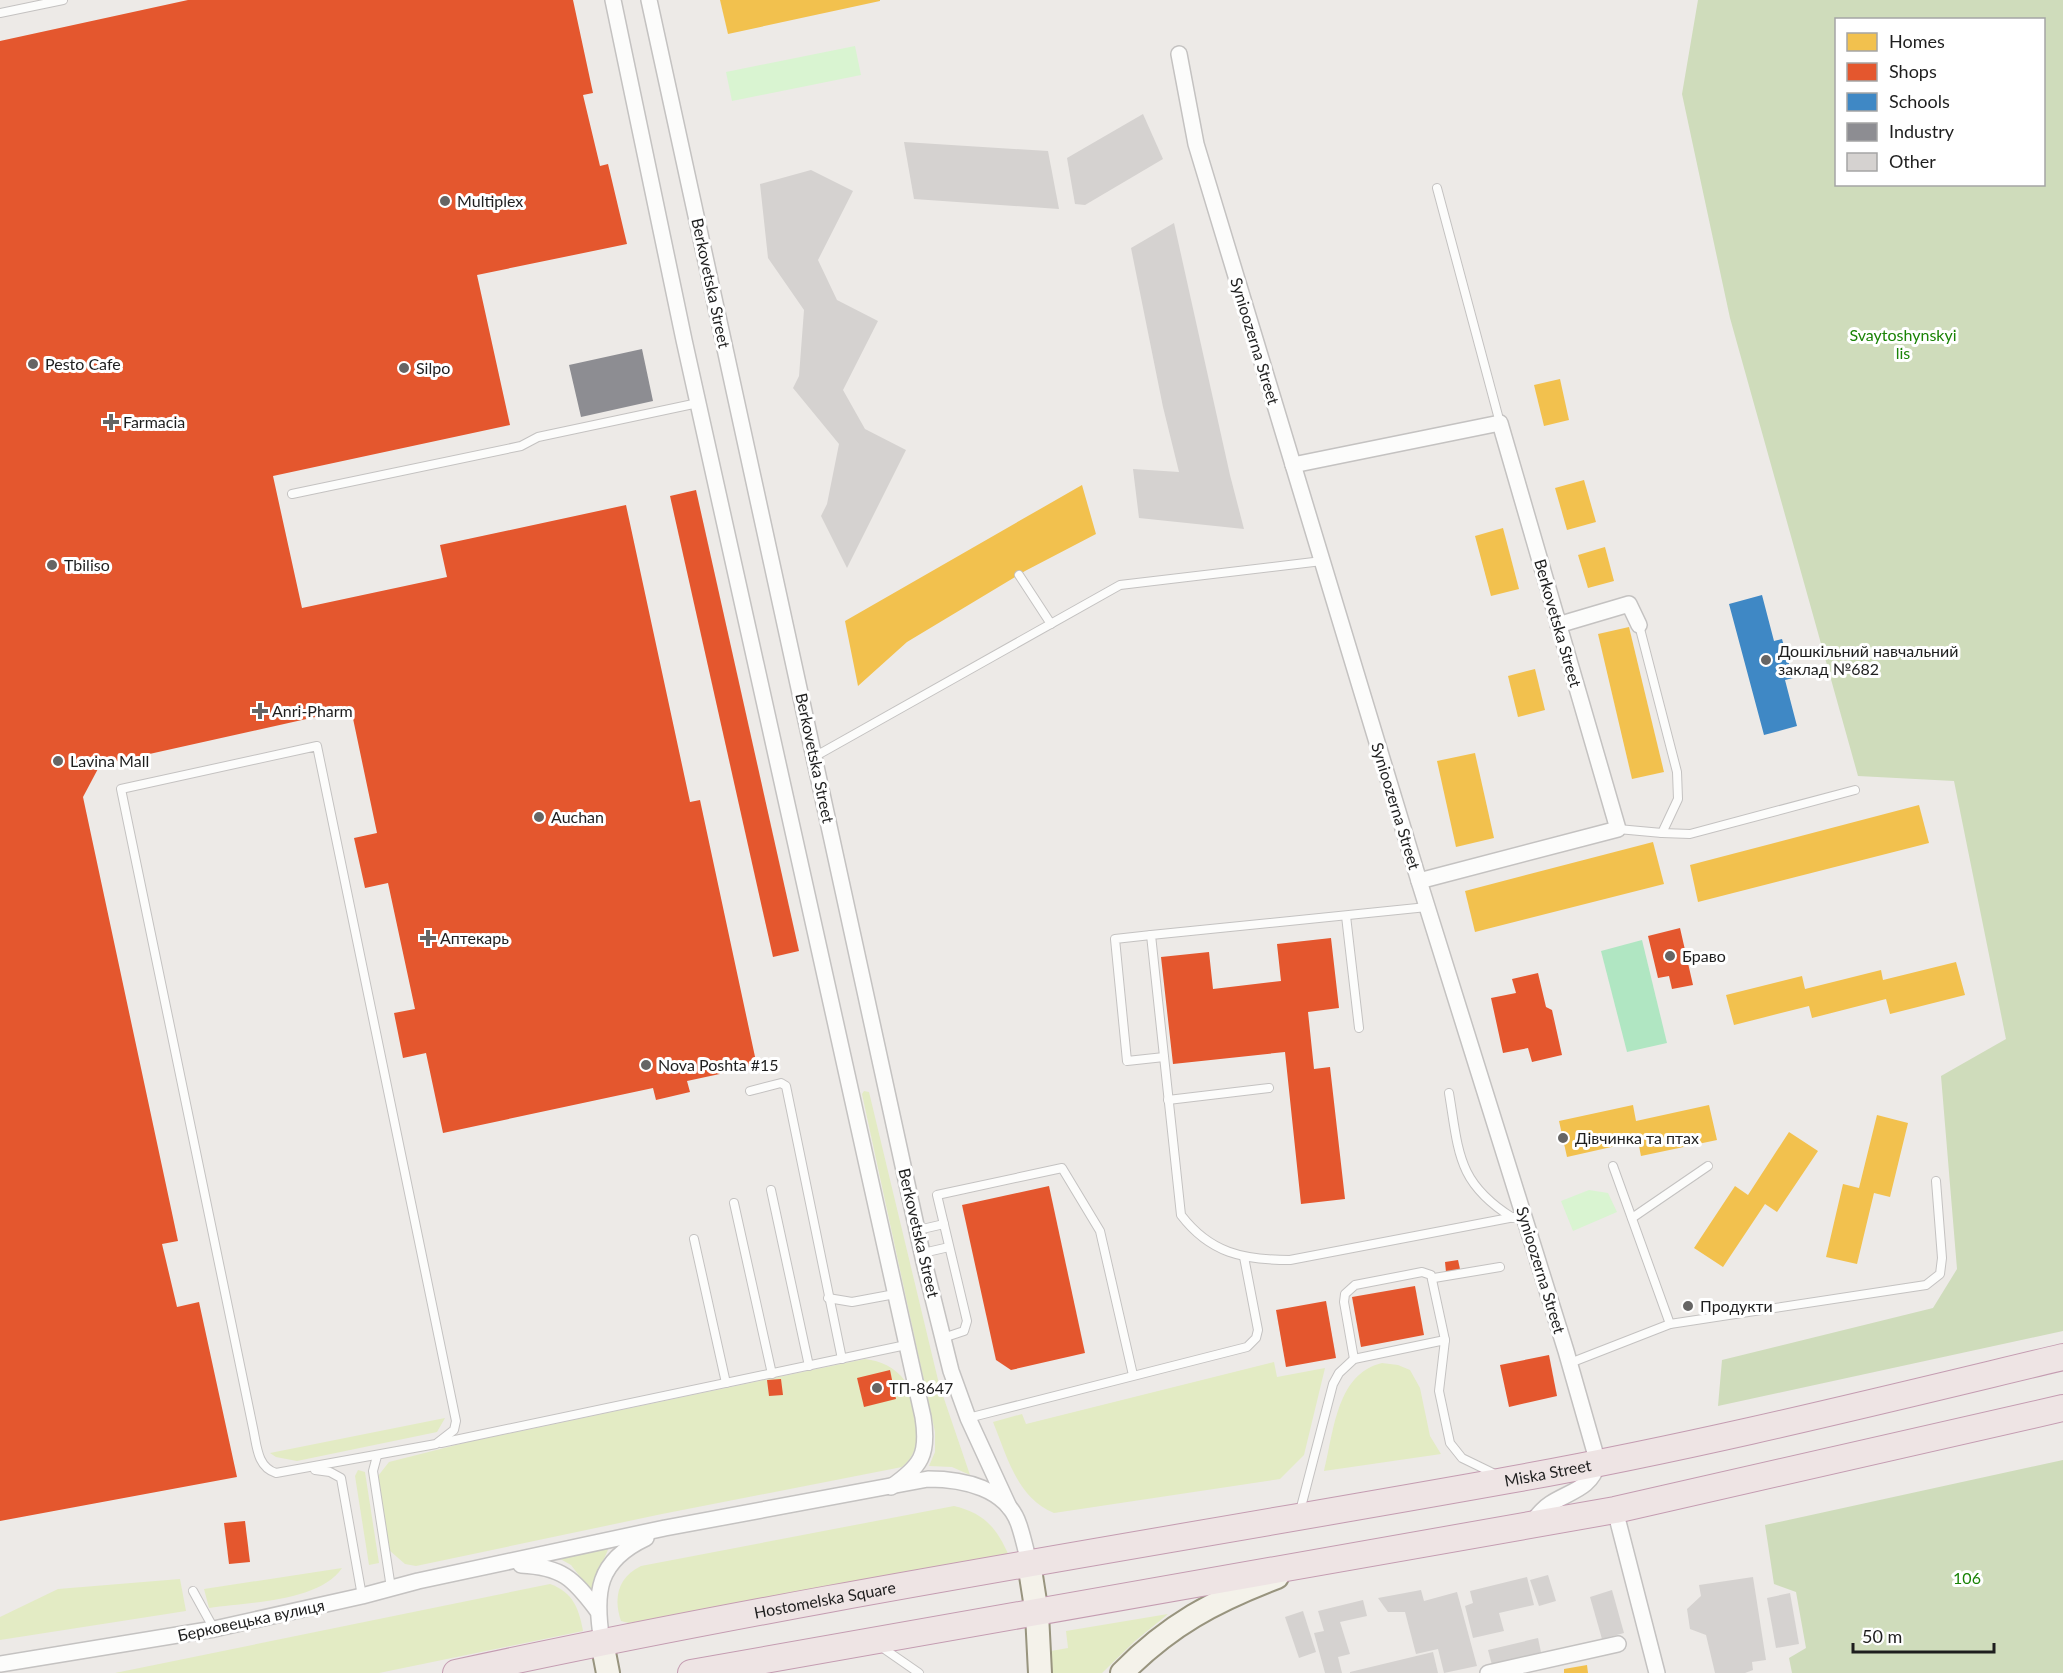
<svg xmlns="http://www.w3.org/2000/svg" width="2063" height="1673" font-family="Lato,sans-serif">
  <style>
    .grass { fill: #e3ebc4 }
    .forest { fill: #cfdcbb; fill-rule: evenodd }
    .park { fill: #d9f4d1 }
    .pitch { fill: #b0e6c2 }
    .homes { fill: #f2c14e }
    .shops { fill: #e4572e }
    .schools { fill: #3f88c5 }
    .industry { fill: #8d8d92 }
    .building { fill: #d5d2d0 }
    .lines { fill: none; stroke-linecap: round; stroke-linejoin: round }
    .service-casing { stroke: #c4c2c1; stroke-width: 10 }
    .minor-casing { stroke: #c4c2c1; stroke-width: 18 }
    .secondary-casing { stroke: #98947e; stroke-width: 26 }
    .trunk-casing { stroke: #c49cb1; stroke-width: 28 }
    .service { stroke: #fcfcfb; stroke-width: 8 }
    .minor { stroke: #fcfcfb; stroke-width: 15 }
    .secondary { stroke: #f4f2ea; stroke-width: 22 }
    .trunk { stroke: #eee4e4; stroke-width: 26 }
    .poi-dot { fill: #666564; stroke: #fff; stroke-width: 2 }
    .labels { text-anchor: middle; stroke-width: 6; stroke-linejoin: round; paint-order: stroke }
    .poi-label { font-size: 16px; fill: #1e1e1e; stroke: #fff; text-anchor: start }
    .street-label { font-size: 16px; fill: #1e1e1e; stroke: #fff }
    .park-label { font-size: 16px; fill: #1a8306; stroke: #fff }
  </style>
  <rect width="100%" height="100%" fill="#edeae7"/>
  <g class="grass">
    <polygon points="864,1091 869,1092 939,1384 970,1475 952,1467 929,1466 935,1452 935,1432 862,1094"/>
    <path d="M865,1359C881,1361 895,1367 905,1381C921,1404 926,1449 902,1467L662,1514L416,1566L405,1564L389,1550L378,1476L389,1462L468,1442Z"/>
    <path d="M1274,1362L1277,1377L1325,1368L1304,1455L1280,1479L1054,1513C1017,1498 1007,1456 993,1422L1022,1414L1026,1424Z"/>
    <path d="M1382,1363L1398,1365L1410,1370L1420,1388L1430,1436L1441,1454L1324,1471C1334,1432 1336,1374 1382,1363Z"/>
    <polygon points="445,1418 437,1432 297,1461 276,1457 270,1453"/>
    <polygon points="358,1470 365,1472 379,1563 369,1565 355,1476"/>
    <path d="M954,1506C984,1513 997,1528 1009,1556L629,1623L621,1621C613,1598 618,1577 641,1566Z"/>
    <polygon points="611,1543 599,1570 595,1596 571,1565 555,1556"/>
    <path d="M342,1568C319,1602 248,1602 209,1608L204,1589Z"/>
    <polygon points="180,1579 186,1611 0,1640 0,1617 58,1589"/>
    <path d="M550,1584C573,1592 579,1609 583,1631L379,1673H115Z"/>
    <polygon points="1168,1614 1135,1641 1102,1673 1053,1673 1051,1651 1068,1648 1066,1631"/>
  </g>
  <g class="forest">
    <path d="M1698,0H2063V1331L1718,1406L1722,1360L1933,1308L1957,1269L1941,1076L2006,1039L1954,781L1858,776L1730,318L1682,94ZM1836,20H2044V184H1836Z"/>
    <polygon points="2063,1460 2063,1673 1792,1673 1789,1658 1806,1648 1796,1592 1774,1584 1765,1525"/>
  </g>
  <g class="park">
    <polygon points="855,46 861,75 732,101 726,72"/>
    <polygon points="1589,1190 1608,1193 1617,1212 1573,1231 1561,1201"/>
  </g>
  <polygon class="pitch" points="1642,940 1667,1043 1627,1052 1601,951"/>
  <g class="homes">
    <polygon points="720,0 880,0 880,1 728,34"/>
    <polygon points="1560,379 1569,420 1544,426 1534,385"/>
    <polygon points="1584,480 1596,522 1567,530 1555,488"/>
    <polygon points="1082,485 1096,534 1025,571 907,642 858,686 845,621"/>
    <polygon points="1503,528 1519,589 1491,596 1475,536"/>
    <polygon points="1605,547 1614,581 1588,588 1578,555"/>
    <polygon points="1629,627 1664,772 1632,779 1598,634"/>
    <polygon points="1535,669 1545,710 1518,717 1508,676"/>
    <polygon points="1475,753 1494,838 1456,847 1437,761"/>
    <polygon points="1919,805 1929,843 1698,902 1690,865"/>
    <polygon points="1653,842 1664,884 1475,932 1465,891"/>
    <polygon points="1956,962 1965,995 1890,1014 1886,999 1812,1018 1809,1006 1734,1025 1726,995 1802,976 1805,989 1881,970 1883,980"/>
    <polygon points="1633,1105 1636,1121 1709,1105 1717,1140 1641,1156 1638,1141 1567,1157 1559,1121"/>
    <polygon points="1877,1115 1908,1123 1890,1197 1874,1193 1857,1264 1826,1257 1843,1184 1859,1188"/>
    <polygon points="1789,1132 1818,1151 1777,1212 1765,1204 1723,1267 1694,1248 1735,1186 1748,1195"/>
    <polygon points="1587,1665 1588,1673 1564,1673 1564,1669"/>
  </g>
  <g class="shops">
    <polygon points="188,0 573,0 593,93 583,95 600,166 608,164 627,244 477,275 510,425 273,476 302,608 447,577 440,545 626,505 690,802 700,800 757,1066 687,1081 690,1092 656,1100 653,1088 443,1133 426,1053 403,1058 394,1013 415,1009 388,883 365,888 354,838 377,833 351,709 100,765 83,797 178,1241 162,1244 177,1307 199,1302 237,1477 0,1521 0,41"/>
    <polygon points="696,490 799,951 773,957 670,496"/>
    <polygon points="1680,928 1693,985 1672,989 1669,976 1658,978 1648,936"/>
    <polygon points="1331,938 1339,1008 1308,1012 1314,1069 1330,1067 1345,1199 1301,1204 1285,1052 1173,1064 1161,957 1209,952 1213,989 1281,981 1277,944"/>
    <polygon points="1538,973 1546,1007 1552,1010 1562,1055 1532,1062 1528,1048 1503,1053 1491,998 1516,993 1512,979"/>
    <polygon points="1049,1186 1085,1353 1011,1370 996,1360 962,1205"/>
    <polygon points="1458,1260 1460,1269 1446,1272 1445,1262"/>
    <polygon points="1415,1286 1424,1335 1361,1347 1352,1297"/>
    <polygon points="1326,1301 1336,1358 1286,1367 1276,1310"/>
    <polygon points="1549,1355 1557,1396 1509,1407 1500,1365"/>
    <polygon points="890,1370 896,1399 864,1407 857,1378"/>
    <polygon points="781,1379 783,1395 769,1396 767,1380"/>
    <polygon points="245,1521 250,1562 229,1564 224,1523"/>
  </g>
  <polygon class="schools" points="1762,595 1774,641 1782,639 1793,678 1785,680 1797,726 1764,735 1729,604"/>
  <polygon class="industry" points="642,349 653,401 581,417 569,365"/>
  <g class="building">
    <polygon points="1143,114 1163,159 1085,205 1075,204 1067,158"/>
    <polygon points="904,142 1048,151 1059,209 914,199"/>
    <polygon points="811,170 853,191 818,260 837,300 878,321 843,390 865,429 906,450 847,568 821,516 827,504 839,444 793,388 799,376 804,310 768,258 760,184"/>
    <polygon points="1174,223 1230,475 1244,529 1139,518 1133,469 1179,472 1163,407 1131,248"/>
    <polygon points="1548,1575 1556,1601 1539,1606 1530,1580"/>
    <polygon points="1527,1577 1534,1605 1499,1613 1504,1631 1473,1638 1465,1606 1473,1603 1470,1591"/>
    <polygon points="1753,1577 1766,1660 1752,1662 1753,1670 1745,1673 1715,1673 1706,1635 1690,1629 1687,1609 1701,1596 1699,1585"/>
    <polygon points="1421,1590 1424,1601 1457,1592 1477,1666 1444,1673 1438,1649 1416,1654 1405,1612 1388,1612 1378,1598"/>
    <polygon points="1612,1590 1624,1633 1602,1639 1590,1597"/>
    <polygon points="1790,1593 1799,1644 1776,1648 1767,1598"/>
    <polygon points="1363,1600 1367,1616 1340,1622 1350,1654 1338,1657 1342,1673 1325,1673 1314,1633 1324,1631 1318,1611"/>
    <polygon points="1303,1611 1316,1652 1299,1658 1285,1617"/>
    <polygon points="1538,1638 1542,1657 1493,1669 1488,1650"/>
    <polygon points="1433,1652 1438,1673 1350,1673 1350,1672"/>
  </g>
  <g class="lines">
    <g class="service-casing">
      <g id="service">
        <polyline points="0,13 63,0"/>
        <polyline points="1437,188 1500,423"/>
        <polyline points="292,494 521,446 538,437 698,403"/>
        <polyline points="1019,575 1051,624"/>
        <path d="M317,746L456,1421L454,1430L436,1444L276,1473C257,1467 257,1446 253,1428L121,789Z"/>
        <polyline points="814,757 1120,585 1322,561"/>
        <polyline points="1618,829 1662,833 1678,799 1677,772 1639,625"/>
        <polyline points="1662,833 1690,834 1855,790"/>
        <path d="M1427,907L1151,935L1181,1215C1210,1253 1243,1260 1290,1260L1525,1215"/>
        <polyline points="1346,916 1359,1028"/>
        <polyline points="1151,935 1115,939 1127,1061 1164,1057"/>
        <polyline points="750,1091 781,1083 786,1086 842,1359"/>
        <path d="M1449,1093C1459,1153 1457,1183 1513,1218"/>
        <polyline points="1168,1100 1269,1088"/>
        <polyline points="1613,1166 1670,1324"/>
        <polyline points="771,1190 809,1366"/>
        <polyline points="734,1203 772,1374"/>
        <polyline points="1632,1218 1708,1166"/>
        <polyline points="918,1230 944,1224"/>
        <polyline points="694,1239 726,1383"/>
        <polyline points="923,1253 949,1247"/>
        <polyline points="1434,1278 1500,1267"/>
        <polyline points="828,1298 852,1302 895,1294"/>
        <polyline points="943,1338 964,1331 967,1321 937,1195 1062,1168 1100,1231 1133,1375"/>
        <polyline points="1354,1359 1344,1302 1345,1294 1355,1285 1422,1272 1431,1275 1445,1340"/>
        <polyline points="1570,1363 1670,1324 1926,1285 1940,1274 1942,1258 1936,1181"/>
        <polyline points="968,1418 1247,1347 1256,1338 1258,1330 1244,1257"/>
        <polyline points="441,1443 906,1345"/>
        <polyline points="377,1456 373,1471 391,1588"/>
        <polyline points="315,1470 330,1472 341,1478 362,1596"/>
        <polyline points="1300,1511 1333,1384 1339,1373 1354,1359 1445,1340 1439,1391 1450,1443 1462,1458 1497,1475"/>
        <polyline points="193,1591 214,1629"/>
        <polyline points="880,1646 919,1673"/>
      </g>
    </g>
    <g class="minor-casing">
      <g id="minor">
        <path d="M613,0L684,340L923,1417C929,1455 921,1466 891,1487"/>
        <polyline points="649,0 924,1262 951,1371 968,1418 1009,1507"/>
        <path d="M1179,54L1196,144L1419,881L1566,1351L1598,1463C1591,1489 1570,1491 1550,1504C1542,1509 1536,1517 1530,1525"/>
        <polyline points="1293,465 1500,423 1618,829 1419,881"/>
        <polyline points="1558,625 1629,604 1639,625"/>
        <polyline points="1615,1510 1657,1673"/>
        <path d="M521,1565C562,1567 573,1578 597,1610"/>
        <path d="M602,1642C594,1592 597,1561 646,1538"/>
        <path d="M0,1664L214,1629L362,1596L418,1581L665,1528L928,1479C963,1479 1007,1488 1019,1525C1023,1537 1026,1550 1029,1563"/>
        <polyline points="1488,1673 1618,1644"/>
      </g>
    </g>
    <g class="secondary-casing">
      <g id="secondary">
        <polyline points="1029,1563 1037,1614 1040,1673"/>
        <polyline points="602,1642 608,1673"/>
        <path d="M1122,1673C1169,1625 1214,1601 1277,1577"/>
      </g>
    </g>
    <g class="trunk-casing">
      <g id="trunk">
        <path id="s1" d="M456,1673C805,1597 1158,1543 1509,1480C1695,1447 1879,1401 2063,1357"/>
        <polyline points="691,1673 1615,1510 2063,1408"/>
      </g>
    </g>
    <use href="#service" class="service"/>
    <use href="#minor" class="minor"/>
    <use href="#secondary" class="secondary"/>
    <use href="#trunk" class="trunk"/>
  </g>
  <g class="poi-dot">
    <circle cx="445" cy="201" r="6"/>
    <circle cx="33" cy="364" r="6"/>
    <circle cx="404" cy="368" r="6"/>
    <path d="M108 413h6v6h6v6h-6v6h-6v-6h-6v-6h6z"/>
    <circle cx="52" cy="565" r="6"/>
    <circle cx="1766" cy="660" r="6"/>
    <path d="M257 702h6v6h6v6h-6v6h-6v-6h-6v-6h6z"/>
    <circle cx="58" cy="761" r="6"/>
    <circle cx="539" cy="817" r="6"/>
    <path d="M425 929h6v6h6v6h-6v6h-6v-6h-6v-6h6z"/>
    <circle cx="1670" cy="956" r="6"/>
    <circle cx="646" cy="1065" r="6"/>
    <circle cx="1563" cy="1138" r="6"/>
    <circle cx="1688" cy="1306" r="6"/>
    <circle cx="877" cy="1388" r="6"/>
  </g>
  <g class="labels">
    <g class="poi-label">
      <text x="457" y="207">Multiplex</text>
      <text x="45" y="370">Pesto Cafe</text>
      <text x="416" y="374">Silpo</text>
      <text x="123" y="428">Farmacia</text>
      <text x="64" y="571">Tbiliso</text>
      <text x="1778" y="657">Дошкільний навчальний<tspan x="1778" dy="18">заклад №682</tspan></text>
      <text x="272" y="717">Anri-Pharm</text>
      <text x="70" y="767">Lavina Mall</text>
      <text x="551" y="823">Auchan</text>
      <text x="440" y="944">Аптекарь</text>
      <text x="1682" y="962">Браво</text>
      <text x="658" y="1071">Nova Poshta #15</text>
      <text x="1575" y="1144">Дівчинка та птах</text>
      <text x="1700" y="1312">Продукти</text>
      <text x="889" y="1394">ТП-8647</text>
    </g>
    <g class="street-label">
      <text transform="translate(711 283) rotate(78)" y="6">Berkovetska Street</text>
      <text transform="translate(1255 341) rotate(73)" y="6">Synioozerna Street</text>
      <text transform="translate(1558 623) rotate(74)" y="6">Berkovetska Street</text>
      <text transform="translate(815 758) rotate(78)" y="6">Berkovetska Street</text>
      <text transform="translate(1396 806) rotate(73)" y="6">Synioozerna Street</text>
      <text transform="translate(919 1233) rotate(77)" y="6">Berkovetska Street</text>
      <text transform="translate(1541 1270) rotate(73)" y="6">Synioozerna Street</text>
      <text dy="6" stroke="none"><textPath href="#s1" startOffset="1110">Miska Street</textPath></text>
      <text dy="6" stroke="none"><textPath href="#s1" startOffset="376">Hostomelska Square</textPath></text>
      <text transform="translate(251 1620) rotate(-12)" y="6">Берковецька вулиця</text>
    </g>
    <g class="park-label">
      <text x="1903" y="341">Svaytoshynskyi<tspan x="1903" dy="18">lis</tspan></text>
      <text x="1967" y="1584">106</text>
    </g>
  </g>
  <rect x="1835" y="18" width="210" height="168" fill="#ffffff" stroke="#a5a5a5" stroke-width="1.5"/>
  <rect x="1847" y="33" width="30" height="18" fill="#f2c14e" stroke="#a5a5a5" stroke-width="1.5"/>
  <text x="1889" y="48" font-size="18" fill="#1e1e1e">Homes</text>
  <rect x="1847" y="63" width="30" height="18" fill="#e4572e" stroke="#a5a5a5" stroke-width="1.5"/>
  <text x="1889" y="78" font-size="18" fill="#1e1e1e">Shops</text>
  <rect x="1847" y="93" width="30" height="18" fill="#3f88c5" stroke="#a5a5a5" stroke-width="1.5"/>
  <text x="1889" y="108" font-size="18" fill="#1e1e1e">Schools</text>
  <rect x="1847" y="123" width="30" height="18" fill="#8d8d92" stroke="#a5a5a5" stroke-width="1.5"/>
  <text x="1889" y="138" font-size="18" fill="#1e1e1e">Industry</text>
  <rect x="1847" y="153" width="30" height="18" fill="#d5d2d0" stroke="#a5a5a5" stroke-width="1.5"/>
  <text x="1889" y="168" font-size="18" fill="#1e1e1e">Other</text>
  <path d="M1853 1643v9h141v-9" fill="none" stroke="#1e1e1e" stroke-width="3"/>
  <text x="1862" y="1643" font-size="18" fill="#1e1e1e" stroke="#ffffff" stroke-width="4.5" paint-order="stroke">50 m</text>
</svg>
